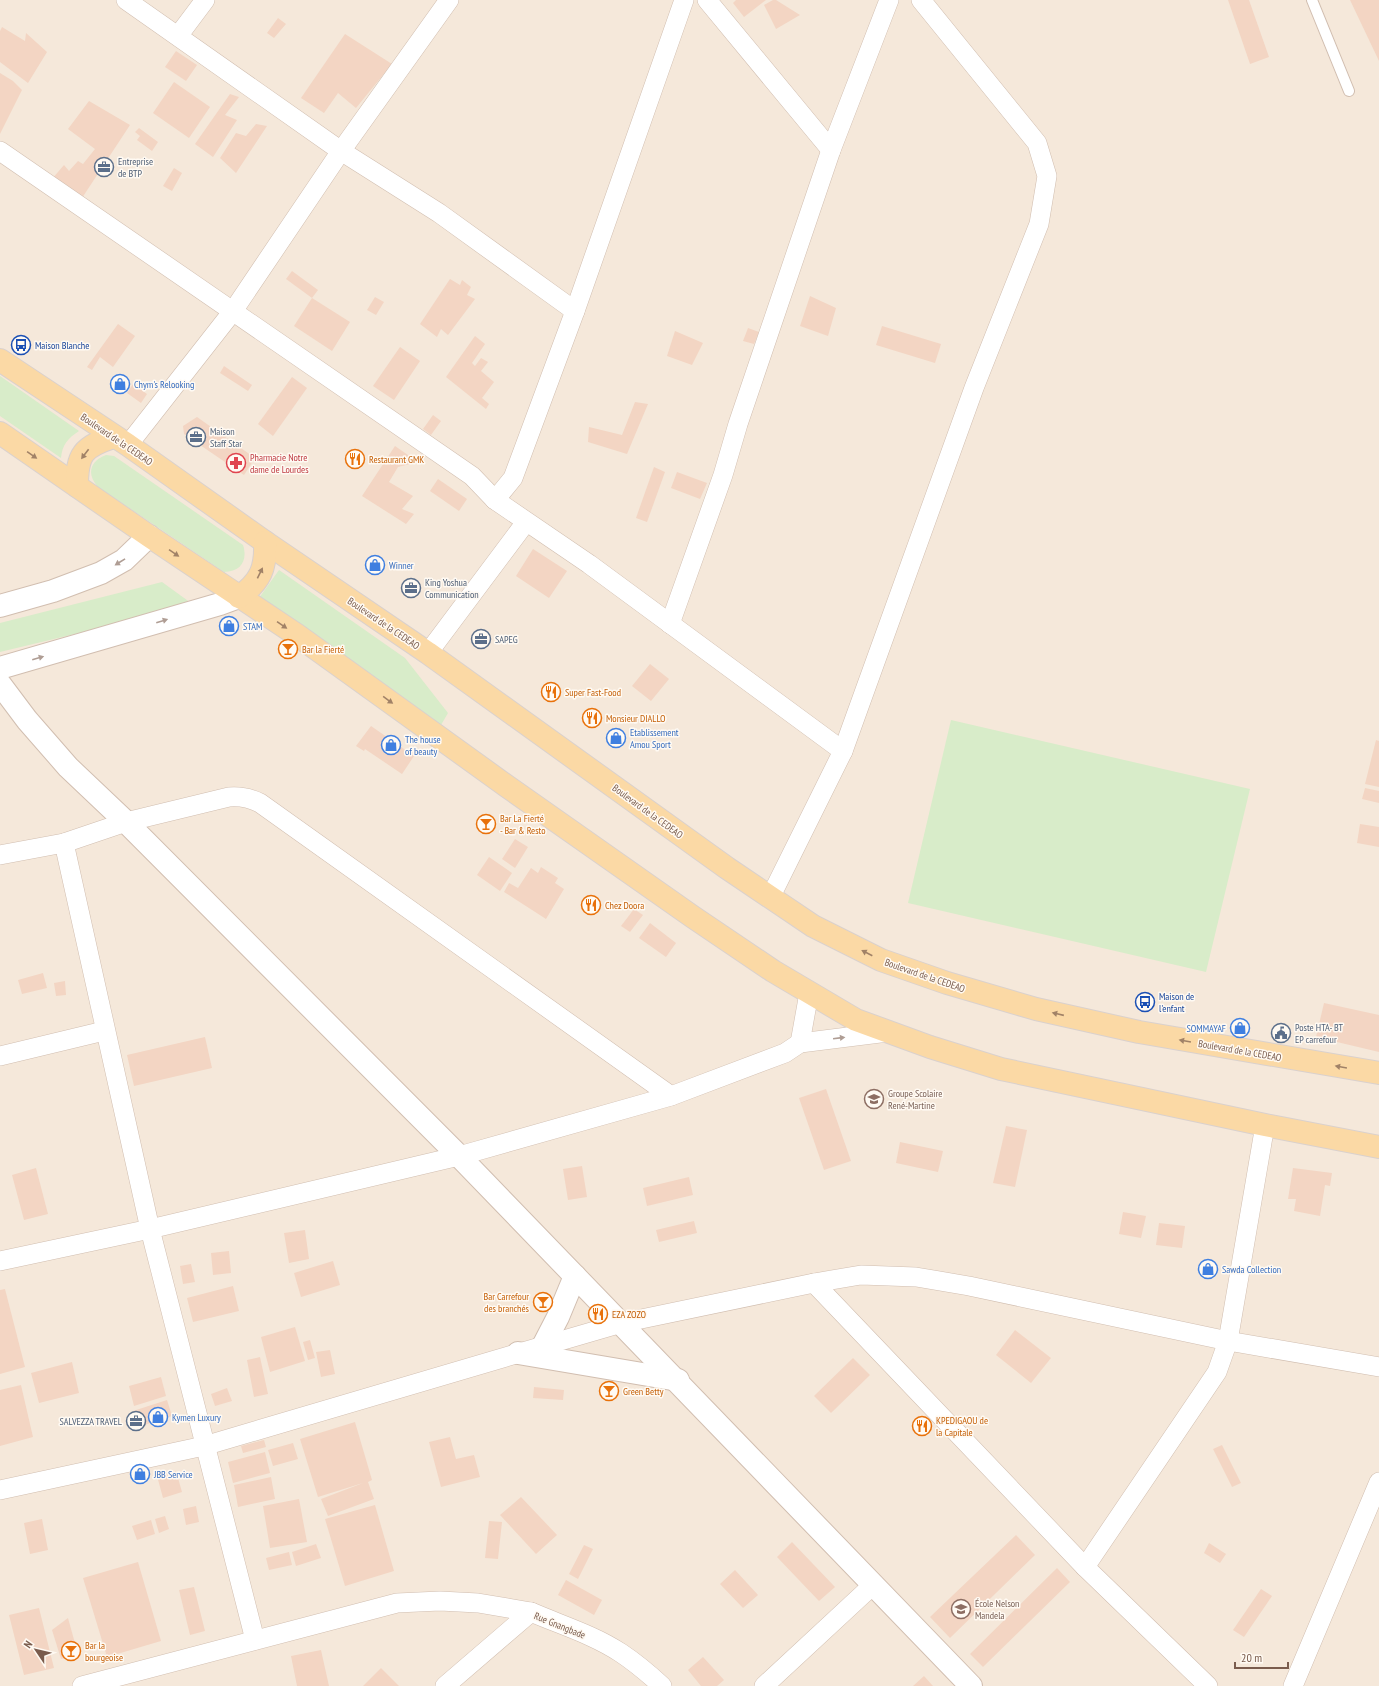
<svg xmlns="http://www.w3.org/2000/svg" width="1379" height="1686" font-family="'PT Sans Narrow',sans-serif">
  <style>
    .residential { fill: #f5e8da }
    .green { fill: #d8ecc9 }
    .building { fill: #f3d5c3 }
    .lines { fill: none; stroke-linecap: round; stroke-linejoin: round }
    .service-casing { stroke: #d1beb0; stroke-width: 12 }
    .minor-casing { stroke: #d1beb0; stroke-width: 20 }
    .tertiary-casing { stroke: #d1beb0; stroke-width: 24 }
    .primary-casing { stroke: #dad1cd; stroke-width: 24 }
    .service { stroke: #fff; stroke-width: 10 }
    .minor { stroke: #fff; stroke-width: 19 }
    .tertiary { stroke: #fff; stroke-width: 22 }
    .primary { stroke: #fbd9a5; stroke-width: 22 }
    .oneway { fill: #a18267 }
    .oneway2 { fill: #af9d94 }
    .labels { text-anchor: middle; stroke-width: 3; stroke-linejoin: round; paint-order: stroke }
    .service-label { font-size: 10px; fill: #4e5e75; stroke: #fffaf3; text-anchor: start }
    .transit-label { font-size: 10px; fill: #164399; stroke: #fffaf3; text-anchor: start }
    .shop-label { font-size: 10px; fill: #366cbe; stroke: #fffaf3; text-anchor: start }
    .street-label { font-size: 10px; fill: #7a5c4d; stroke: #fffaf3 }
    .health-label { font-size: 10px; fill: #be3a42; stroke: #fffaf3; text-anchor: start }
    .food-label { font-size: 10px; fill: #c56008; stroke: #fffaf3; text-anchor: start }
    .education-label { font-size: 10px; fill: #785e54; stroke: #fffaf3; text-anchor: start }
  </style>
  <rect width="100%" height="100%" fill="#fdf6ec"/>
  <rect class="residential" x="0" y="0" width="1379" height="1686"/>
  <g class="green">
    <path d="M0,376L79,431C68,438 62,445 61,458L0,416Z"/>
    <path d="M106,455L114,456L243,545C248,560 241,572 224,572L98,487C86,474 90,461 106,455Z"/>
    <polygon points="279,570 405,658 448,713 441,725 259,598"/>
    <polygon points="162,582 191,603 191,606 0,652 0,623"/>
    <polygon points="951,720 1250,789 1206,972 908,903"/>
  </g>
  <g class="building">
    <polygon points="736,0 766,0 744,17 733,3"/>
    <polygon points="773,0 776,0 800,15 776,29 764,5"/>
    <polygon points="1228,0 1249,0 1269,57 1250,64"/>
    <polygon points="1350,0 1379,0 1379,61"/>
    <polygon points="278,18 286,24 274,38 267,33"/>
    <polygon points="2,27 25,41 26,33 47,52 28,83 0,62 0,31"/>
    <polygon points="345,34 392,64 356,108 338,93 324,113 301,98"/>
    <polygon points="176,51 197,65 186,81 165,67"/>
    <polygon points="0,73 13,81 22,90 0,134"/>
    <polygon points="174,82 210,107 189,138 153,113"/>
    <polygon points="230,94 239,97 225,115 237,120 213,157 195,144"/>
    <polygon points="89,101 130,125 82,198 52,179 64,165 69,171 78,161 83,164 95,149 68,129"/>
    <polygon points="256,124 267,126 236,173 220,158 236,133 246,136"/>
    <polygon points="139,128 158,142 152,151 137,140 140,136 135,132"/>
    <polygon points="174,168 182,173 172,191 163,186"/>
    <polygon points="292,271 318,290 312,298 286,279"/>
    <polygon points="450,279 460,285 462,280 471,287 467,295 475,299 448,335 441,329 437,337 420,324"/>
    <polygon points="810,296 836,308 828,336 800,326"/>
    <polygon points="375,297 384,302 376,315 367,310"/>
    <polygon points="312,298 350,322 332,351 294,326"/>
    <polygon points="118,324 135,336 113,367 100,357 92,370 87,367"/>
    <polygon points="882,326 941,344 935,363 876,345"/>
    <polygon points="748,328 759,332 754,344 743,341"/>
    <polygon points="675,331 703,343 692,365 667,356"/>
    <polygon points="475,336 485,344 472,363 475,366 481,358 488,362 481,371 494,382 482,398 489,404 486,409 446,377"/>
    <polygon points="400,347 420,361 394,400 373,386"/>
    <polygon points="224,366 252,385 248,391 220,373"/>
    <polygon points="292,377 307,388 273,436 258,424"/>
    <polygon points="133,384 147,394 141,403 127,393"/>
    <polygon points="635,402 648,404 627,454 588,442 589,427 622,435"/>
    <polygon points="433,415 441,421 431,435 423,429"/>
    <polygon points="197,417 255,458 244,475 184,434 183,426"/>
    <polygon points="395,446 418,462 398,467 389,482 413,496 402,509 414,514 406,524 362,496"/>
    <polygon points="654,467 665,472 647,522 636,518"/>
    <polygon points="677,472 707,483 700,499 671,488"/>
    <polygon points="438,479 467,499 459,511 430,491"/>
    <polygon points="533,549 567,571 549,598 516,576"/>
    <polygon points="650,664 669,679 651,701 632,686"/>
    <polygon points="371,726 414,756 402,774 365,749 364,751 356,746"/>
    <polygon points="1376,740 1379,741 1379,787 1365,784"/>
    <polygon points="1365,788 1379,791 1379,803 1362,799"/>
    <polygon points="1360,824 1379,827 1379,847 1357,843"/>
    <polygon points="515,839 528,847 515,868 502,859"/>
    <polygon points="489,857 512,873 500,891 477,875"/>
    <polygon points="541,867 558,878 555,883 564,889 546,919 504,892 509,883 518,888 531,868 538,873"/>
    <polygon points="634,909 643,915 630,932 621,926"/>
    <polygon points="650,923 676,943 666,957 639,938"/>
    <polygon points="43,973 47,988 22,994 18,980"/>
    <polygon points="65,981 66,995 56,996 54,983"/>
    <polygon points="1324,1003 1379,1015 1379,1052 1316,1037"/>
    <polygon points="205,1037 212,1068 134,1086 127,1055"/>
    <polygon points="826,1089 851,1161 824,1170 799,1098"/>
    <polygon points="1006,1126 1027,1130 1015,1187 993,1183"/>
    <polygon points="900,1142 943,1151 938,1172 896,1163"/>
    <polygon points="582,1166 587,1197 568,1200 563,1169"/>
    <polygon points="36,1168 48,1214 24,1220 12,1175"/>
    <polygon points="1293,1168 1332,1173 1330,1186 1325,1185 1320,1216 1294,1211 1296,1199 1288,1199"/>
    <polygon points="689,1177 693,1195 647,1206 643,1188"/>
    <polygon points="1123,1212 1146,1216 1141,1238 1119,1234"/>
    <polygon points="694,1221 697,1233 659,1242 656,1230"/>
    <polygon points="1159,1223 1185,1226 1182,1248 1156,1245"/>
    <polygon points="305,1230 309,1259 289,1263 284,1233"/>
    <polygon points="229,1251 231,1273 213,1275 211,1253"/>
    <polygon points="333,1261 340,1285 301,1297 294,1273"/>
    <polygon points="191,1264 195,1282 183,1284 180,1266"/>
    <polygon points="233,1286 239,1311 193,1322 187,1298"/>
    <polygon points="5,1289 25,1367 0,1374 0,1290"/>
    <polygon points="295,1327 305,1361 270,1372 261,1337"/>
    <polygon points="1015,1330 1051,1358 1031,1383 996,1355"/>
    <polygon points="310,1340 315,1358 308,1360 303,1342"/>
    <polygon points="330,1350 335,1374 321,1377 316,1352"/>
    <polygon points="260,1357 268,1394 254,1397 247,1360"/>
    <polygon points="853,1358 870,1375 831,1413 814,1396"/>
    <polygon points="72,1362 79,1393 39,1403 31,1373"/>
    <polygon points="161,1377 166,1396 134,1406 129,1386"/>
    <polygon points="21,1385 33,1437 0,1446 0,1390"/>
    <polygon points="534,1387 564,1390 563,1400 533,1398"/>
    <polygon points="227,1388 232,1401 215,1406 211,1394"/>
    <polygon points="167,1400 172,1416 138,1427 133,1411"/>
    <polygon points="355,1422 372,1480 368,1482 374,1499 328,1516 321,1499 363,1483 318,1497 300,1439"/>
    <polygon points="450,1437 456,1459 474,1455 480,1477 441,1487 429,1442"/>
    <polygon points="264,1440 266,1447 243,1453 241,1446"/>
    <polygon points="293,1443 298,1459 273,1466 268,1450"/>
    <polygon points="1222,1445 1241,1483 1232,1487 1213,1449"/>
    <polygon points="265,1452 270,1473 233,1483 228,1462"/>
    <polygon points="176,1471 182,1492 163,1498 157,1476"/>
    <polygon points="271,1477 275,1499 238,1507 234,1485"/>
    <polygon points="521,1497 557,1535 536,1554 500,1515"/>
    <polygon points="299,1499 307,1542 270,1548 263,1506"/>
    <polygon points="375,1505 394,1571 345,1586 325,1519"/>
    <polygon points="196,1506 199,1522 186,1525 183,1509"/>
    <polygon points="165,1516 169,1529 159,1533 155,1519"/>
    <polygon points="42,1519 48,1550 30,1554 24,1523"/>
    <polygon points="151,1520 155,1534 137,1540 132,1526"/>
    <polygon points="489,1521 502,1522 498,1559 485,1558"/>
    <polygon points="1016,1535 1035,1555 950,1638 930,1617"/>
    <polygon points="792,1542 835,1587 819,1601 777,1557"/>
    <polygon points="1209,1543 1226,1554 1220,1563 1204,1553"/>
    <polygon points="316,1544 321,1558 296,1566 292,1552"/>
    <polygon points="584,1545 593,1549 578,1579 569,1574"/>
    <polygon points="289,1552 292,1565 269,1570 266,1558"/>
    <polygon points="138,1562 161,1641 107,1657 83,1578"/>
    <polygon points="1057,1568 1070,1582 983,1667 970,1654"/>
    <polygon points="735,1570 758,1595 743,1608 720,1584"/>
    <polygon points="566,1580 602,1600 594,1615 558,1595"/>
    <polygon points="194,1587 205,1631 190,1635 179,1590"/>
    <polygon points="1261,1589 1272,1596 1244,1637 1233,1630"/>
    <polygon points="39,1608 54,1668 24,1675 9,1615"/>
    <polygon points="68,1618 78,1654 61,1659 52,1630"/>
    <polygon points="321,1650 329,1686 297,1686 291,1656"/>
    <polygon points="703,1657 724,1680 717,1686 701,1686 688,1670"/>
    <polygon points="381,1668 399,1686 363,1686"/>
    <polygon points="924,1676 933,1686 913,1686"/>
  </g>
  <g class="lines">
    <g class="service-casing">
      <polyline id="service" points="1312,0 1349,91"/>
    </g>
    <g class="minor-casing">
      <g id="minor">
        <polyline points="126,0 341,151 439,213 575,311"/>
        <polyline points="707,0 831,150"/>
        <polyline points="178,36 205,0"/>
        <polyline points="0,151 472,476 495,500 589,564 843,751"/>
        <polyline points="128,445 233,311 341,151 449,0"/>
        <polyline points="495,500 513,478 575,311 684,0"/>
        <polyline points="670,624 723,475 738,424 831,150 889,0"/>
        <polyline points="428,653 526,522"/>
        <polyline points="64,843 150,1229 255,1640"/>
        <path d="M0,855L64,843L126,822L229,797C241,796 250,798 260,803L671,1096"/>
        <polyline points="770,898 843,751 974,388 1039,224 1047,176 1037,143 921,0"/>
        <polyline points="800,1043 809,993"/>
        <polyline points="0,1056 104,1031"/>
        <polyline points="0,1261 150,1229 459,1156 671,1096 785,1053 800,1043 888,1032"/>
        <polyline points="814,1283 1085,1567 1208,1686"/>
        <polyline points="0,1490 204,1446 543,1346 622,1323 814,1283 861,1275 916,1277 969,1286 1228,1341 1379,1367"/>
        <polyline points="1085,1567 1217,1372 1228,1341 1265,1125"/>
        <polyline points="82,1686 397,1603 440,1601 478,1603 531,1612"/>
        <path d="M445,1686L531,1612C561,1625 594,1635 621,1653C636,1663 649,1674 662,1686"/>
        <polyline points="764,1686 874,1584"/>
        <polyline points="1293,1686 1379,1482"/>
      </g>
    </g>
    <g class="tertiary-casing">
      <g id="tertiary">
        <polyline points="0,606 53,591 101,573 124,560 149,536"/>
        <polyline points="0,668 220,604 239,597"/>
        <polyline points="0,684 27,720 68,767 126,822 459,1156 971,1686"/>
        <polyline points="543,1346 558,1317 575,1276"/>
        <polyline points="518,1353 678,1380"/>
      </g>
    </g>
    <g class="primary-casing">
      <g id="primary">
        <polyline points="0,360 128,445 265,542 428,653 727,868 813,926 881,960 947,983 1036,1009 1139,1032 1379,1073"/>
        <polyline points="0,433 149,536 297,635 508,787 693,917 773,971 856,1020 930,1047 1001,1069 1265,1125 1379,1147"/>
        <path d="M77,486C77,454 83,447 113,437"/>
        <path d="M239,597C261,581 266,568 265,542"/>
      </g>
    </g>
    <use href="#service" class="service"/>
    <use href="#minor" class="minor"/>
    <use href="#tertiary" class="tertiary"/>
    <use href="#primary" class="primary"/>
  </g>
  <defs><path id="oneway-solid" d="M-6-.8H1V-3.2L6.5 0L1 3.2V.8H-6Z"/></defs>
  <g class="oneway">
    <use href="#oneway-solid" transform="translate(85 454) rotate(127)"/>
    <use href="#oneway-solid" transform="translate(32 455) rotate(35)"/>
    <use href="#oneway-solid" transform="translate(174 553) rotate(34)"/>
    <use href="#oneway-solid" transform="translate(260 573) rotate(-64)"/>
    <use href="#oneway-solid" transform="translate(282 625) rotate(34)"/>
    <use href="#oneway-solid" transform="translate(388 700) rotate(36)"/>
    <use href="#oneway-solid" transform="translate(867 953) rotate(-153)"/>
    <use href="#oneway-solid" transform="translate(1058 1014) rotate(-167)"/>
    <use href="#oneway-solid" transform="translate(1185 1041) rotate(-170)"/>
    <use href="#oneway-solid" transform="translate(1341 1067) rotate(-170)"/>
  </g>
  <g class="oneway2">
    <use href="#oneway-solid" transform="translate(120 562) rotate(148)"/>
    <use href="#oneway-solid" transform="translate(162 621) rotate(-17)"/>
    <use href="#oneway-solid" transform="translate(38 658) rotate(-16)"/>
    <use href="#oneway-solid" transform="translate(839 1038) rotate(-7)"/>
  </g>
  <defs>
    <g id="office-ring" transform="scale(1)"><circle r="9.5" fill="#fffaf3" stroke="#5c6f8a" stroke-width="1.5"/><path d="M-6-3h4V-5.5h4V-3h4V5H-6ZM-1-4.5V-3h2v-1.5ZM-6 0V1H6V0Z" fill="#5c6f8a"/></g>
    <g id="bus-ring" transform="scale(1)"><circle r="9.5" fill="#fffaf3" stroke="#1a4fb4" stroke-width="1.5"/><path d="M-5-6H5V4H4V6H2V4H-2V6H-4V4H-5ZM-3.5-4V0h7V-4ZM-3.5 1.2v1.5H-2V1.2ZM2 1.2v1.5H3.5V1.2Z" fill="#1a4fb4"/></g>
    <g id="shop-ring" transform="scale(1)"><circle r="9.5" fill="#fffaf3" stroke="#3f7fe0" stroke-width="1.5"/><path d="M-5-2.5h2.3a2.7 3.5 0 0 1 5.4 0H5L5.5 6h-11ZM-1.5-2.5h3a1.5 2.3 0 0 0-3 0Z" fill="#3f7fe0"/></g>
    <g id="restaurant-ring" transform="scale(1)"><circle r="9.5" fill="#fffaf3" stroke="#e8710a" stroke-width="1.5"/><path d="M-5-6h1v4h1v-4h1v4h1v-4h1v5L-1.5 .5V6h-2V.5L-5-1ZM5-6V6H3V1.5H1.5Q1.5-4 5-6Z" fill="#e8710a"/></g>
    <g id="pharmacy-ring" transform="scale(1)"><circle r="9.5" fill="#fffaf3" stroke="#e0444e" stroke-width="1.5"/><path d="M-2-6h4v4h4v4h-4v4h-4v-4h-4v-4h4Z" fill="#e0444e"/></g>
    <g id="bar-ring" transform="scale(1)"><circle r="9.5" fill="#fffaf3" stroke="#e8710a" stroke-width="1.5"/><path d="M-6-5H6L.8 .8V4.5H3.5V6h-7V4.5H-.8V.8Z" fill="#e8710a"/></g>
    <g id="civic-ring" transform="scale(1)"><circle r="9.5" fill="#fffaf3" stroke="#5c6f8a" stroke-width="1.5"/><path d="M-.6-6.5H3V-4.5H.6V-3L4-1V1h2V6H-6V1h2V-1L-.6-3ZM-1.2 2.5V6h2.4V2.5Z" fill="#5c6f8a"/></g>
    <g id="school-ring" transform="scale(1)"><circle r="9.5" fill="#fffaf3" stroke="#8d6e63" stroke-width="1.5"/><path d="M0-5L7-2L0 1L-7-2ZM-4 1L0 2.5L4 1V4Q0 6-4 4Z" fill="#8d6e63"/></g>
  </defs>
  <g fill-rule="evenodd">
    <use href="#office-ring" x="104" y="167"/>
    <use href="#bus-ring" x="21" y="345"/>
    <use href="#shop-ring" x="120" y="384"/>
    <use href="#office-ring" x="196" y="437"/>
    <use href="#restaurant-ring" x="355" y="459"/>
    <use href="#pharmacy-ring" x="236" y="463"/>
    <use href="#shop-ring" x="375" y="565"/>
    <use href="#office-ring" x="411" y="588"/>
    <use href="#shop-ring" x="229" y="626"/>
    <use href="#office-ring" x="481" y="639"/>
    <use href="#bar-ring" x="288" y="649"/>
    <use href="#restaurant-ring" x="551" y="692"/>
    <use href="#restaurant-ring" x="592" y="718"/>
    <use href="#shop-ring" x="616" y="738"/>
    <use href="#shop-ring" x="391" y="745"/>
    <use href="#bar-ring" x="486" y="824"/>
    <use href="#restaurant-ring" x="591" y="905"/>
    <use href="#bus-ring" x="1145" y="1002"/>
    <use href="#shop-ring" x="1240" y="1028"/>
    <use href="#civic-ring" x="1281" y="1033"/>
    <use href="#school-ring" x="874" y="1099"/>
    <use href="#shop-ring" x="1208" y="1269"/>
    <use href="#bar-ring" x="543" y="1302"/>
    <use href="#restaurant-ring" x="598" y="1314"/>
    <use href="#bar-ring" x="609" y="1391"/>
    <use href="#shop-ring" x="158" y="1417"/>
    <use href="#office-ring" x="136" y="1421"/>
    <use href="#restaurant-ring" x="922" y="1426"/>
    <use href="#shop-ring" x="140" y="1474"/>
    <use href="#school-ring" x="961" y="1609"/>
    <use href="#bar-ring" x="71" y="1651"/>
  </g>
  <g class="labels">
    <g class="service-label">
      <text x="118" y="165">Entreprise<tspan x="118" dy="12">de BTP</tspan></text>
      <text x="210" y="435">Maison<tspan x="210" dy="12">Staff Star</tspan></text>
      <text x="425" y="586">King Yoshua<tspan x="425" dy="12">Communication</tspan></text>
      <text x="495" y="643">SAPEG</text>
      <text x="1295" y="1031">Poste HTA- BT<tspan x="1295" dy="12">EP carrefour</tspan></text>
      <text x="122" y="1425" text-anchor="end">SALVEZZA TRAVEL</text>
    </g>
    <g class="transit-label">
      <text x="35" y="349">Maison Blanche</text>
      <text x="1159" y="1000">Maison de<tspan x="1159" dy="12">l'enfant</tspan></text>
    </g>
    <g class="shop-label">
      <text x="134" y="388">Chym's Relooking</text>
      <text x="389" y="569">Winner</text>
      <text x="243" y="630">STAM</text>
      <text x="630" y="736">Etablissement<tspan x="630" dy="12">Amou Sport</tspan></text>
      <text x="405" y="743">The house<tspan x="405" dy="12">of beauty</tspan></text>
      <text x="1226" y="1032" text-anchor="end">SOMMAYAF</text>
      <text x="1222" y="1273">Sawda Collection</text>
      <text x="172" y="1421">Kymen Luxury</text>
      <text x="154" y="1478">JBB Service</text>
    </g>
    <g class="street-label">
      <text transform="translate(117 439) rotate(34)" y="4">Boulevard de la CEDEAO</text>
      <text transform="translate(384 623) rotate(34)" y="4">Boulevard de la CEDEAO</text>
      <text transform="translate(648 811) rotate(36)" y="4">Boulevard de la CEDEAO</text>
      <text transform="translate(925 975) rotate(19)" y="4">Boulevard de la CEDEAO</text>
      <text transform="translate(1240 1050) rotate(10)" y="4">Boulevard de la CEDEAO</text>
      <text transform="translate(560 1625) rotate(22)" y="4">Rue Gnangbade</text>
    </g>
    <g class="health-label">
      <text x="250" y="461">Pharmacie Notre<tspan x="250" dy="12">dame de Lourdes</tspan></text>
    </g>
    <g class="food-label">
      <text x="369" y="463">Restaurant GMK</text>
      <text x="302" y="653">Bar la Fierté</text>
      <text x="565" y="696">Super Fast-Food</text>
      <text x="606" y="722">Monsieur DIALLO</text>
      <text x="500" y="822">Bar La Fierté<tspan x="500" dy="12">- Bar &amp; Resto</tspan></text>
      <text x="605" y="909">Chez Doora</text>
      <text x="529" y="1300" text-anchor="end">Bar Carrefour<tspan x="529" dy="12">des branchés</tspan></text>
      <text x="612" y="1318">EZA ZOZO</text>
      <text x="623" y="1395">Green Betty</text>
      <text x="936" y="1424">KPEDIGAOU de<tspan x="936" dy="12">la Capitale</tspan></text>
      <text x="85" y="1649">Bar la<tspan x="85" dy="12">bourgeoise</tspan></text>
    </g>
    <g class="education-label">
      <text x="888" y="1097">Groupe Scolaire<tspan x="888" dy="12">René-Martine</tspan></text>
      <text x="975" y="1607">École Nelson<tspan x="975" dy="12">Mandela</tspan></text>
    </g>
  </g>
  <g transform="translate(36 1650) rotate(305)" stroke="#fffaf3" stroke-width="3" paint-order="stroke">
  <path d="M0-3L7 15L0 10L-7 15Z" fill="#7a5c4d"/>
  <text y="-6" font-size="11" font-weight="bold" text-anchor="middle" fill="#7a5c4d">N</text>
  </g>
  <path d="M1235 1662v6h53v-6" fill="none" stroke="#7a5c4d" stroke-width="2"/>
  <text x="1241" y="1662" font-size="12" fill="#7a5c4d" stroke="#fffaf3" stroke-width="3" paint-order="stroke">20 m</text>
</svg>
